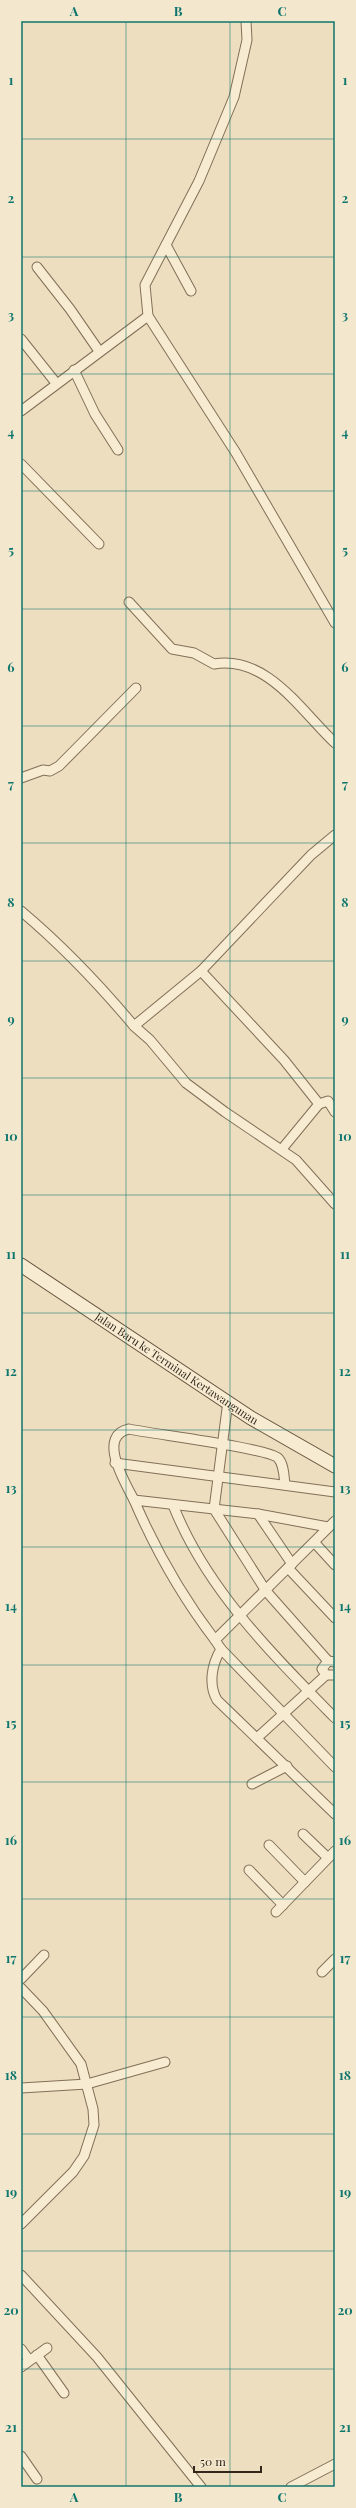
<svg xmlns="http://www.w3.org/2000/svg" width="356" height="2508" font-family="'Playfair Display',serif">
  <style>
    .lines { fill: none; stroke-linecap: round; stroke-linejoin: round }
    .minor-casing { stroke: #836f58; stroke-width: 11 }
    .secondary-casing { stroke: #65503b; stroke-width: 15 }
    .minor { stroke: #f7ebd1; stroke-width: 9 }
    .secondary { stroke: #f7ebd1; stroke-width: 13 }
    .grid { fill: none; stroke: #0f766e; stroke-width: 1; stroke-opacity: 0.55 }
    .labels { text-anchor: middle; stroke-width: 3; stroke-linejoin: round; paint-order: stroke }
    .street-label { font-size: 11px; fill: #33271c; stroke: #f3e8ce }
    .neatline { fill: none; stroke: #0f766e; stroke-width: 1.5 }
    .grid-label { font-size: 13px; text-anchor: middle; font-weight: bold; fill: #0f766e }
  </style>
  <rect width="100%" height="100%" fill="#ecdebf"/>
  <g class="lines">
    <g class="minor-casing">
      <g id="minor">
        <polyline points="166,245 191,291"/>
        <polyline points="37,267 70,309 99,351"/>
        <polyline points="148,316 236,453 335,623"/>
        <polyline points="21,339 56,383"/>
        <polyline points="74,370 95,414 118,450"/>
        <polyline points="21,411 148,316 145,285 199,181 234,97 247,40 246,21"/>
        <polyline points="21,464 99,544"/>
        <path d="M129,602L172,649L194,653L214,664C267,655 301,711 335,743"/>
        <polyline points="21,778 43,770 50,771 59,766 136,688"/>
        <path d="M21,911C65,948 98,983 134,1026L201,971L311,855L335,835"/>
        <polyline points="201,971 284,1060 319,1104 282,1149"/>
        <polyline points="134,1026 150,1040 186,1083 225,1112 296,1160 335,1204"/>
        <polyline points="319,1104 328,1101 335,1112"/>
        <polyline points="228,1401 214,1509 266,1591 328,1661"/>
        <polyline points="115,1463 335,1492"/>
        <path d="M134,1500C126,1484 96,1436 129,1429C152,1434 268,1448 278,1458C284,1464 284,1477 285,1485"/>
        <path d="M173,1505C206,1589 273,1655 335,1718"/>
        <polyline points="258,1514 292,1564"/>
        <path d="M335,1521L215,1640L221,1649C212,1664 208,1684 217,1700L335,1814"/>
        <polyline points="314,1542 335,1565"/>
        <polyline points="288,1568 335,1618"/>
        <path d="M215,1640C183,1598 155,1549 134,1500L258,1514L328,1527"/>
        <polyline points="221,1649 335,1767"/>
        <polyline points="335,1662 328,1661 322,1669 326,1675 335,1675"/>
        <polyline points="258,1737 326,1675"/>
        <polyline points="252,1784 287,1766"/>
        <polyline points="303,1834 328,1858"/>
        <polyline points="269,1845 305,1882"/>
        <polyline points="249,1870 283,1905"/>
        <polyline points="276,1912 335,1851"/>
        <polyline points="322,1972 335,1959"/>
        <polyline points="21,1979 44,1955"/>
        <polyline points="21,1988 43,2011 81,2064 93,2109 94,2125 84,2156 73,2172 21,2224"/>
        <polyline points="21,2088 87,2084 165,2062"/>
        <polyline points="21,2275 97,2357 201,2487"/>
        <polyline points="21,2349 29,2360"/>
        <polyline points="37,2355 64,2393"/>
        <polyline points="21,2367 47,2348"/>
        <polyline points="21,2456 37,2479"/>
        <polyline points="291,2487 335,2464"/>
      </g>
    </g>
    <g class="secondary-casing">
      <g id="secondary">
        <path id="s1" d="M21,1265L251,1418L335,1466"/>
      </g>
    </g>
    <use href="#minor" class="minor"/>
    <use href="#secondary" class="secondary"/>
  </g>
  <path class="grid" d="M126,21V2487M230,21V2487M21,139H335M21,257H335M21,374H335M21,491H335M21,609H335M21,726H335M21,843H335M21,961H335M21,1078H335M21,1195H335M21,1313H335M21,1430H335M21,1547H335M21,1665H335M21,1782H335M21,1899H335M21,2017H335M21,2134H335M21,2251H335M21,2369H335"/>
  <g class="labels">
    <g class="street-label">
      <text dy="4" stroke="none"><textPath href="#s1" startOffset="187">Jalan Baru ke Terminal Kertawangunan</textPath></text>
    </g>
  </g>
  <rect width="356" height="2508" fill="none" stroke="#f3e8ce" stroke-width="44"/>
  <path d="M194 2466v6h67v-6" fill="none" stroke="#33271c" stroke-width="2"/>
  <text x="200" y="2466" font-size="12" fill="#33271c" stroke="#f3e8ce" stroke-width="3" paint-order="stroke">50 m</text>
  <rect x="22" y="22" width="312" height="2464" class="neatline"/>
  <g class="grid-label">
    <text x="74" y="16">A</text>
    <text x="178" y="16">B</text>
    <text x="282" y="16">C</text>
    <text x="11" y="85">1</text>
    <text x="345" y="85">1</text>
    <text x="11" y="203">2</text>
    <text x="345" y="203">2</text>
    <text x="11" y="320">3</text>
    <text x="345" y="320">3</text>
    <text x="11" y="437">4</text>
    <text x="345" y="437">4</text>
    <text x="11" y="555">5</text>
    <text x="345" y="555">5</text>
    <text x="11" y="672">6</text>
    <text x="345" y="672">6</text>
    <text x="11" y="789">7</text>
    <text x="345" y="789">7</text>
    <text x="11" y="907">8</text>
    <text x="345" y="907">8</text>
    <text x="11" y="1024">9</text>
    <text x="345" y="1024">9</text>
    <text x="11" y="1141">10</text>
    <text x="345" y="1141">10</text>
    <text x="11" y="1259">11</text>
    <text x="345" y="1259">11</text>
    <text x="11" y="1376">12</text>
    <text x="345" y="1376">12</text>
    <text x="11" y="1493">13</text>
    <text x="345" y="1493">13</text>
    <text x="11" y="1611">14</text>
    <text x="345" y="1611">14</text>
    <text x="11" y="1728">15</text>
    <text x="345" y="1728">15</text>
    <text x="11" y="1845">16</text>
    <text x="345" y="1845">16</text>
    <text x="11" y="1963">17</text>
    <text x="345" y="1963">17</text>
    <text x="11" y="2080">18</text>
    <text x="345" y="2080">18</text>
    <text x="11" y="2197">19</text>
    <text x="345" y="2197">19</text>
    <text x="11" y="2315">20</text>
    <text x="345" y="2315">20</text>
    <text x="11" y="2432">21</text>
    <text x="345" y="2432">21</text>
    <text x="74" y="2502">A</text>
    <text x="178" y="2502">B</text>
    <text x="282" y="2502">C</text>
  </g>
</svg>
